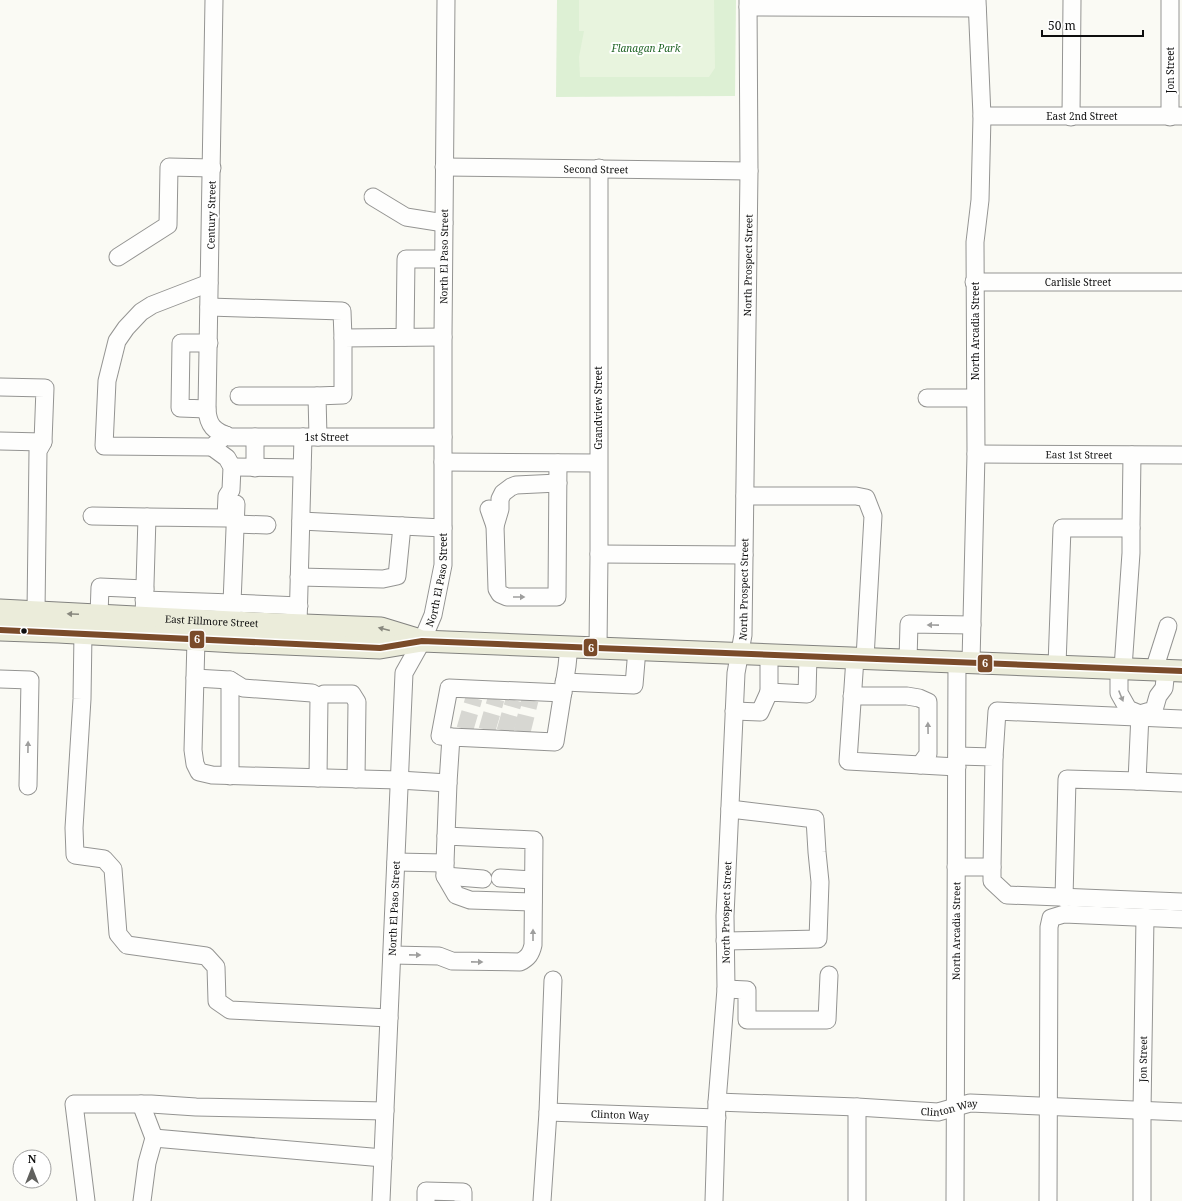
<svg xmlns="http://www.w3.org/2000/svg" width="1182" height="1201" font-family="'Noto Serif',serif">
  <style>
    .green { fill: #ddf0d4 }
    .pitch { fill: #e8f4de }
    .lines { fill: none; stroke-linecap: round; stroke-linejoin: round }
    .minor-tunnel { stroke: #d7d7d2; stroke-width: 17; stroke-dasharray: 17 8; stroke-linecap: butt }
    .minor-casing { stroke: #949492; stroke-width: 19 }
    .major-casing { stroke: #82827f; stroke-width: 23 }
    .minor { stroke: #fefefd; stroke-width: 17 }
    .major { stroke: #ebecda; stroke-width: 21 }
    .bus-1-casing { stroke: #fff; stroke-width: 9 }
    .bus-1 { stroke: #7a4b2a; stroke-width: 6 }
    .oneway { fill: #9e9e9d }
    .oneway2 { fill: #88887e }
    .bus-dot { fill: #0e0e0e; stroke: #fff; stroke-width: 1.5 }
    .labels { text-anchor: middle; stroke-width: 4; stroke-linejoin: round; paint-order: stroke }
    .park-label { font-size: 10px; font-style: italic; fill: #206425; stroke: #fff }
    .street-label { font-size: 10px; fill: #0e0e0e; stroke: #fff }
    .line-badge { stroke: #fff; stroke-width: 1.5 }
    .badge-label { font-size: 11px; text-anchor: middle; font-weight: bold; fill: #fff }
  </style>
  <rect width="100%" height="100%" fill="#fafaf4"/>
  <polygon class="green" points="557,0 736,0 735,96 556,97"/>
  <polygon class="pitch" points="579,0 714,0 715,68 709,77 580,77 579,57 584,31 579,31"/>
  <g class="lines">
    <g class="minor-tunnel">
      <polyline points="465,729 474,698"/>
      <polyline points="487,730 496,699"/>
      <polyline points="505,731 514,700"/>
      <polyline points="522,732 530,700"/>
    </g>
    <g class="minor-casing">
      <g id="minor">
        <path id="s1" d="M214,0L207,409C208,426 214,431 230,437H443"/>
        <polyline points="748,7 977,8"/>
        <path id="s2" d="M982,116H1182"/>
        <polyline points="1071,117 1072,0"/>
        <polyline points="1170,117 1170,0"/>
        <path id="s3" d="M444,167L749,171"/>
        <polyline points="373,197 406,217 444,223"/>
        <polyline points="118,257 168,225 169,167 212,168"/>
        <path id="s4" d="M974,282H1182"/>
        <polyline points="209,283 152,305 141,312 126,328 117,341 107,381 104,446 212,447 226,435"/>
        <polyline points="209,307 342,311 343,338"/>
        <polyline points="405,337 406,259 443,259"/>
        <polyline points="0,387 45,388 43,442 0,441"/>
        <polyline points="239,396 317,396"/>
        <polyline points="927,398 975,398"/>
        <polyline points="207,409 180,408 181,343 209,343"/>
        <polyline points="255,437 255,468"/>
        <polyline points="318,437 317,396 343,395 343,338 443,337"/>
        <path id="s5" d="M976,454L1182,455"/>
        <polyline points="443,462 598,463"/>
        <polyline points="232,467 302,468"/>
        <polyline points="745,496 856,496 866,498 873,516 865,658"/>
        <polyline points="236,504 232,603 299,606"/>
        <polyline points="489,509 495,526 497,589 500,594 507,597 557,597 558,463"/>
        <polyline points="92,516 147,517"/>
        <polyline points="301,521 443,528"/>
        <polyline points="235,524 267,525"/>
        <polyline points="495,526 500,509 500,499 503,493 511,487 516,485 558,483"/>
        <polyline points="599,554 744,555"/>
        <polyline points="299,577 383,579 397,576 402,526"/>
        <polyline points="144,600 232,603 232,614"/>
        <polyline points="36,612 38,451 43,442"/>
        <polyline points="99,615 100,587 145,589"/>
        <polyline points="144,618 147,517 226,518 227,496 231,490 232,467 227,458 212,447"/>
        <polyline points="298,625 303,437"/>
        <polyline points="83,633 82,699 74,828 75,855 104,859 113,869 118,934 127,945 206,956 216,967 217,1001 230,1010 389,1018"/>
        <polyline points="196,640 193,750 195,764 199,772 212,775 399,780 448,783 446,836"/>
        <polyline points="598,648 599,554 599,168"/>
        <polyline points="855,658 848,761 957,767"/>
        <polyline points="908,660 909,624 972,625"/>
        <polyline points="971,662 976,454 975,242 980,200 982,116 977,0"/>
        <polyline points="1057,665 1062,528 1131,528 1132,455"/>
        <polyline points="1119,668 1119,693 1128,709 1140,714 1154,710 1158,696 1164,688 1166,670"/>
        <polyline points="1123,668 1131,553 1131,528"/>
        <polyline points="1154,670 1168,626"/>
        <polyline points="195,678 230,680 243,688 312,693 319,697 318,778"/>
        <polyline points="0,679 30,680 28,786"/>
        <polyline points="564,682 634,685 637,649"/>
        <polyline points="769,692 769,654"/>
        <polyline points="852,696 907,696 919,698 928,702 928,754 920,765"/>
        <polyline points="319,697 324,694 352,694 357,702 356,779"/>
        <polyline points="734,711 760,712 769,692 807,694 808,656"/>
        <polyline points="451,737 440,736 449,688 563,693"/>
        <polyline points="994,757 997,711 1182,719"/>
        <polyline points="230,776 230,680"/>
        <polyline points="1137,781 1182,783"/>
        <polyline points="448,783 451,737 555,742 567,666 569,646"/>
        <polyline points="445,863 445,876 456,895 470,900 533,902"/>
        <polyline points="956,867 992,867 994,757 957,756"/>
        <polyline points="992,867 992,881 1007,895 1182,902"/>
        <polyline points="445,876 483,879"/>
        <polyline points="500,878 533,880"/>
        <polyline points="1064,898 1067,779 1137,781 1140,714"/>
        <polyline points="725,941 818,939 820,882 817,852 815,819 730,809"/>
        <path d="M392,955L439,956L452,961L520,962C528,958 531,954 533,945L534,840L446,836L445,863L396,862"/>
        <polyline points="726,989 747,990 747,1020 827,1020 829,975"/>
        <path id="s6" d="M717,1102L857,1107L938,1112L970,1103L1182,1112"/>
        <polyline points="141,1104 154,1138 147,1163 142,1201"/>
        <path id="s7" d="M548,1112L717,1118"/>
        <polyline points="154,1138 383,1158"/>
        <polyline points="86,1201 74,1104 151,1104 196,1107 385,1111"/>
        <path id="s8" d="M381,1201L404,673L422,641L433,615L443,565V337L446,0"/>
        <polyline points="426,1201 426,1191 463,1192 463,1201"/>
        <polyline points="542,1201 548,1112 553,980"/>
        <path id="s9" d="M714,1201L717,1102L726,989L725,916L736,673L743,635L749,171L748,0"/>
        <polyline points="857,1201 857,1107"/>
        <path id="s10" d="M955,1201L957,662"/>
        <polyline points="1048,1201 1049,927 1051,918 1064,914 1182,919"/>
        <path id="s11" d="M1142,1201V1111L1145,917"/>
      </g>
    </g>
    <g class="major-casing">
      <g id="major">
        <path id="s12" d="M0,610L232,622L381,628L417,639"/>
        <polyline points="0,630 58,632 236,642 380,648 422,641 1182,671"/>
      </g>
    </g>
    <use href="#minor" class="minor"/>
    <use href="#major" class="major"/>
    <g class="bus-1-casing">
      <polyline id="bus-1" points="0,630 380,648 422,641 1182,671"/>
    </g>
    <use href="#bus-1" class="bus-1"/>
  </g>
  <defs><path id="oneway-solid" d="M-6-.8H1V-3.2L6.5 0L1 3.2V.8H-6Z"/></defs>
  <g class="oneway">
    <use href="#oneway-solid" transform="translate(519 597)"/>
    <use href="#oneway-solid" transform="translate(933 625) rotate(-179)"/>
    <use href="#oneway-solid" transform="translate(1121 696) rotate(68)"/>
    <use href="#oneway-solid" transform="translate(928 728) rotate(-91)"/>
    <use href="#oneway-solid" transform="translate(28 747) rotate(-89)"/>
    <use href="#oneway-solid" transform="translate(533 935) rotate(-90)"/>
    <use href="#oneway-solid" transform="translate(415 955) rotate(1)"/>
    <use href="#oneway-solid" transform="translate(477 962) rotate(1)"/>
  </g>
  <g class="oneway2">
    <use href="#oneway-solid" transform="translate(73 614) rotate(-177)"/>
    <use href="#oneway-solid" transform="translate(384 629) rotate(-166)"/>
  </g>
  <circle class="bus-dot" cx="24" cy="631" r="3.5"/>
  <g class="labels">
    <g class="park-label">
      <text x="646" y="52">Flanagan Park</text>
    </g>
    <g class="street-label">
      <text transform="translate(1170 70) rotate(-90)" y="4">Jon Street</text>
      <text dy="4" stroke="none"><textPath href="#s2" startOffset="100">East 2nd Street</textPath></text>
      <text dy="4" stroke="none"><textPath href="#s3" startOffset="152">Second Street</textPath></text>
      <text transform="translate(211 215) rotate(-89)" y="4">Century Street</text>
      <text dy="4" stroke="none"><textPath href="#s8" startOffset="953">North El Paso Street</textPath></text>
      <text dy="4" stroke="none"><textPath href="#s9" startOffset="937">North Prospect Street</textPath></text>
      <text dy="4" stroke="none"><textPath href="#s4" startOffset="104">Carlisle Street</textPath></text>
      <text transform="translate(975 331) rotate(-90)" y="4">North Arcadia Street</text>
      <text transform="translate(598 408) rotate(-90)" y="4">Grandview Street</text>
      <text dy="4" stroke="none"><textPath href="#s1" startOffset="545">1st Street</textPath></text>
      <text dy="4" stroke="none"><textPath href="#s5" startOffset="103">East 1st Street</textPath></text>
      <text dy="4" stroke="none"><textPath href="#s8" startOffset="629">North El Paso Street</textPath></text>
      <text dy="4" stroke="none"><textPath href="#s9" startOffset="613">North Prospect Street</textPath></text>
      <text dy="4" stroke="none"><textPath href="#s12" startOffset="212">East Fillmore Street</textPath></text>
      <text dy="4" stroke="none"><textPath href="#s8" startOffset="293">North El Paso Street</textPath></text>
      <text dy="4" stroke="none"><textPath href="#s9" startOffset="289">North Prospect Street</textPath></text>
      <text dy="4" stroke="none"><textPath href="#s10" startOffset="270">North Arcadia Street</textPath></text>
      <text dy="4" stroke="none"><textPath href="#s11" startOffset="142">Jon Street</textPath></text>
      <text dy="4" stroke="none"><textPath href="#s6" startOffset="233">Clinton Way</textPath></text>
      <text dy="4" stroke="none"><textPath href="#s7" startOffset="72">Clinton Way</textPath></text>
    </g>
  </g>
  <g class="line-badge">
    <rect x="189" y="630" width="16" height="19" rx="4" fill="#7a4b2a"/>
    <rect x="583" y="638" width="15" height="19" rx="4" fill="#7a4b2a"/>
    <rect x="977" y="654" width="16" height="19" rx="4" fill="#7a4b2a"/>
  </g>
  <g class="badge-label">
    <text x="197" y="643">6</text>
    <text x="591" y="652">6</text>
    <text x="985" y="667">6</text>
  </g>
  <g transform="translate(32 1169)"><circle r="19" fill="#ffffff" stroke="#9f9f9f"/>
  <path d="M0-3L7 15L0 10L-7 15Z" fill="#61615e"/>
  <text y="-6" font-size="11" font-weight="bold" text-anchor="middle" fill="#0e0e0e">N</text>
  </g>
  <path d="M1042 30v6h101v-6" fill="none" stroke="#0e0e0e" stroke-width="2"/>
  <text x="1048" y="30" font-size="12" fill="#0e0e0e" stroke="#ffffff" stroke-width="3" paint-order="stroke">50 m</text>
</svg>
